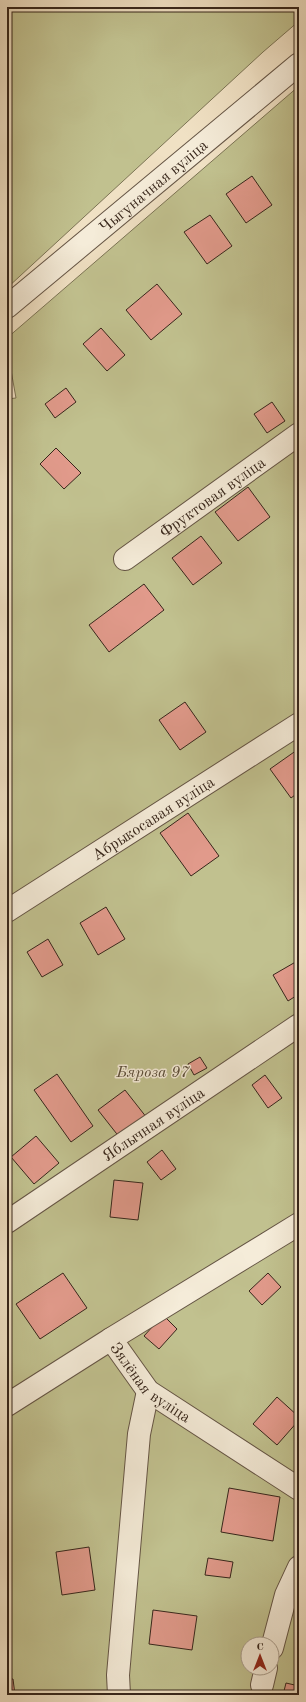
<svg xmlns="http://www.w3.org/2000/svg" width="306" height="1702" font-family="'Old Standard TT',serif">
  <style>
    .green { fill: #c1c18f; stroke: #7c7455; fill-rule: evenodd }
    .building { fill: #e19a8b; stroke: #37261b }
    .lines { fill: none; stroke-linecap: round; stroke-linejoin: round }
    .minor-casing { stroke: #655545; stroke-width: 24 }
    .minor { stroke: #f5ecd9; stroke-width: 22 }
    .labels { text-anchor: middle; stroke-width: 3; stroke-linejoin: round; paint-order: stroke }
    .street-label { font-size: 16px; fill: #37261b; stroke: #f5ecd9 }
    .park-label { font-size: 16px; font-style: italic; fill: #5a4d38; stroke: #f5ecd9 }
  </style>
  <rect width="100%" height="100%" fill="#f0e1c4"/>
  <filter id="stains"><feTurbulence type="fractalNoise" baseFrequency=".005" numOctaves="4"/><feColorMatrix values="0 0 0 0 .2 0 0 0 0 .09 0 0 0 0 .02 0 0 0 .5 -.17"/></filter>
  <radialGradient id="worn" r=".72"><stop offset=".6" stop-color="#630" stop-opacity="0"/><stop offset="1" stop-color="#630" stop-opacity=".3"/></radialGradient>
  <g class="green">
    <polygon points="7,7 299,7 299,21 263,52 7,288"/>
    <path d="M299,86V1695H7V399L16,398L7,348V338ZM248,1644H272V1668H248Z"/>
  </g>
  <g class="building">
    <polygon points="252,176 272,205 246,223 226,194"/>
    <polygon points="210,215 232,246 207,264 184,232"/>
    <polygon points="157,284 182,314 151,340 126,310"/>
    <polygon points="101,328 125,355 107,371 83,344"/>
    <polygon points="66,388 76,402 55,418 45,404"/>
    <polygon points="272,402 285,421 267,433 254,414"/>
    <polygon points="56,448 81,473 64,489 40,464"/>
    <polygon points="248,487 270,517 238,541 215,512"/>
    <polygon points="201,536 222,563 193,585 172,558"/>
    <polygon points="144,584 164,610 109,652 89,625"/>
    <polygon points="185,702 206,732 180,750 159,720"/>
    <polygon points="297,750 299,752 299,792 291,798 270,769"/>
    <polygon points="188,813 219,856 191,876 160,833"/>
    <polygon points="106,907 125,939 98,955 80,923"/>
    <polygon points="48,939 63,965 42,977 27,952"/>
    <polygon points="299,960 299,994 288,1001 273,975"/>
    <polygon points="200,1057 207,1068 194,1075 188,1064"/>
    <polygon points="57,1074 93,1126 71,1142 34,1090"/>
    <polygon points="265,1075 282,1098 268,1108 252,1085"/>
    <polygon points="125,1090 147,1118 120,1138 98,1110"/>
    <polygon points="36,1136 59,1163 34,1184 11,1157"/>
    <polygon points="162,1150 176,1169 161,1180 147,1162"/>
    <polygon points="114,1180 143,1183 138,1220 110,1217"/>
    <polygon points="63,1273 87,1308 40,1339 16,1304"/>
    <polygon points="268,1273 281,1287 262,1305 249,1291"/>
    <polygon points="163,1315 177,1329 159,1349 144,1336"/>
    <polygon points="277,1397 299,1417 299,1420 277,1445 253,1424"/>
    <polygon points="229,1488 280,1497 273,1541 221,1532"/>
    <polygon points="89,1547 95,1590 62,1595 56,1552"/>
    <polygon points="208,1558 233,1562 230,1578 205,1575"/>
    <polygon points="153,1610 197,1616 192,1650 149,1644"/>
    <polygon points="7,1679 13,1679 15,1695 7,1695"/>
    <polygon points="286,1683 299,1686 299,1695 283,1695"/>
  </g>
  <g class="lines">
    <g class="minor-casing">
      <g id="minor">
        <path id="s1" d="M7,307L299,64"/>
        <path id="s2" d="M125,559L299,434"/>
        <path id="s3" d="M7,911L299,724"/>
        <path id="s4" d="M7,1222L299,1025"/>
        <path id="s5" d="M299,1224L111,1339L148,1391L299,1489"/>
        <polyline points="7,1405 111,1339"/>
        <polyline points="272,1648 286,1595 299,1567"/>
        <polyline points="262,1685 266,1668"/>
        <polyline points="119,1695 118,1675 139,1434 148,1391"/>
      </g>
    </g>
    <use href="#minor" class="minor"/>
  </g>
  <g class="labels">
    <g class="street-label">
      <text dy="6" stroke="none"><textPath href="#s1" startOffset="190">Чыгуначная вуліца</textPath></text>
      <text dy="6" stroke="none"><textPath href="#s2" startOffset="107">Фруктовая вуліца</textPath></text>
      <text dy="6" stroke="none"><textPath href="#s3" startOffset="173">Абрыкосавая вуліца</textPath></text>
      <text dy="6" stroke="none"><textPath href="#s4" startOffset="176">Яблычная вуліца</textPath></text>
      <text dy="6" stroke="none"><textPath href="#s5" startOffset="280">Зялёная вуліца</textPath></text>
    </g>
    <g class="park-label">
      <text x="153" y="1077">Бяроза 97</text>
    </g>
  </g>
  <rect width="306" height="1702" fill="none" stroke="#f0e1c4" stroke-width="24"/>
  <rect x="8" y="8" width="290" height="1686" fill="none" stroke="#37261b" stroke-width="2"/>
  <rect x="12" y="12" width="282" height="1678" fill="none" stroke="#37261b"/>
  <g transform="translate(260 1656)"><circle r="19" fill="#f5ecd9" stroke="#a99d8d"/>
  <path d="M0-3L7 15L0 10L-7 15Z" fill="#8f2418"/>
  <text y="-6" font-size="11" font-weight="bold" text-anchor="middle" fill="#37261b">С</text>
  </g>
  <rect width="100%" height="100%" filter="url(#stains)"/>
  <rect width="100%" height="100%" fill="url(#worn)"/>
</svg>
